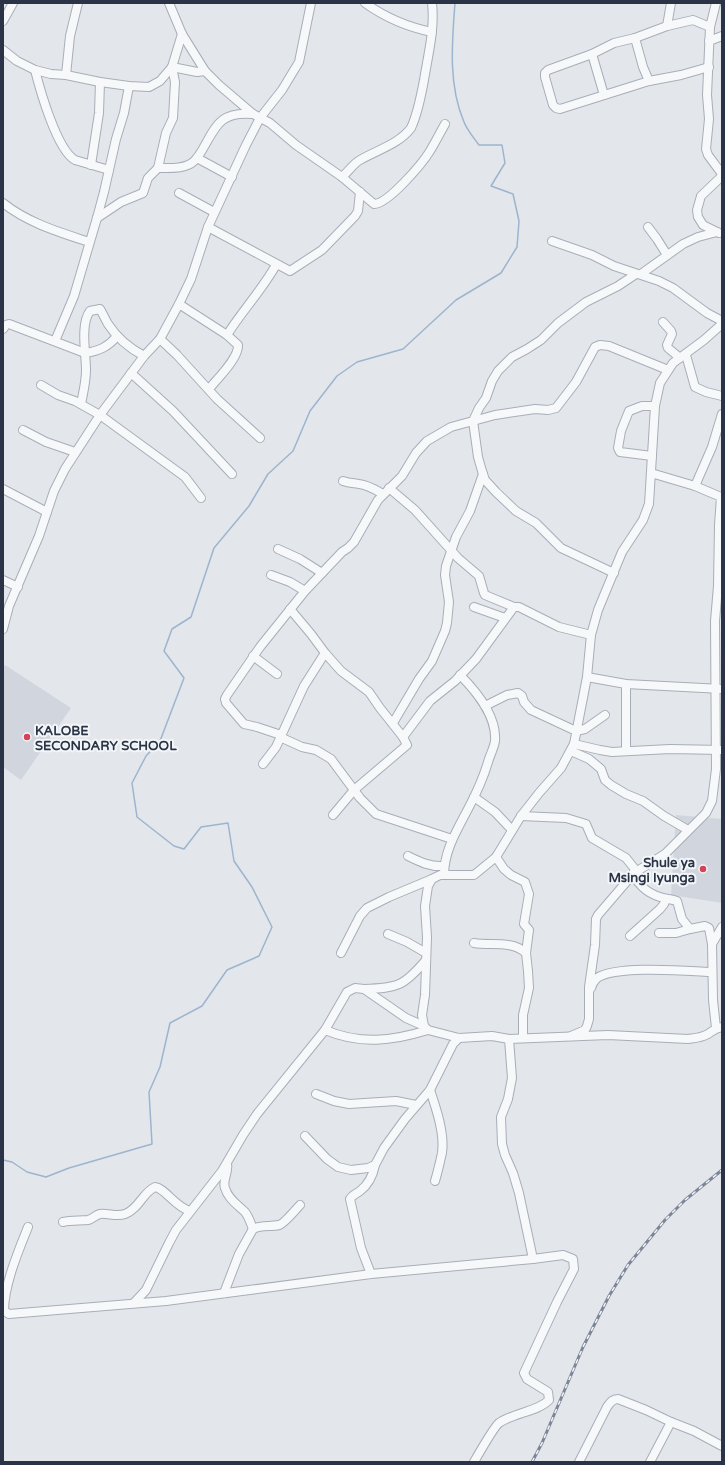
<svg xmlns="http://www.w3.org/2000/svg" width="725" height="1465" font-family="'Varela Round',sans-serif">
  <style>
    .built { fill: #d1d6de }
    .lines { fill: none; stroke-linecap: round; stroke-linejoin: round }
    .stream { stroke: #9db4ce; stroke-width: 1.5 }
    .minor-casing { stroke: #a8aeb7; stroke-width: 10 }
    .minor { stroke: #f7f8fa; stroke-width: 8 }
    .rail-casing { stroke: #7c8697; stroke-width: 3 }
    .rail { stroke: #f3f6f9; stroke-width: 1.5; stroke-dasharray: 4.5; stroke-linecap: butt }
    .poi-dot { fill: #d64358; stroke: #f3f6f9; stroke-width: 1.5 }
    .labels { text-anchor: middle; stroke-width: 4; stroke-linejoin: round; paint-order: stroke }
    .poi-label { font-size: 13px; font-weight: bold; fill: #2a3446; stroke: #f3f6f9; text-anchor: start }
  </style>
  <rect width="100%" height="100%" fill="#e3e7ec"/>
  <g class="built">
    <path d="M5,665L71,708L21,780L3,767V668Z"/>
    <path d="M676,815L722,819V903L671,895Z"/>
  </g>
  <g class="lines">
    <path class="stream" d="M3,1160L12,1162L27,1172L46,1177L69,1168L152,1144L149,1092L160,1067L170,1023L202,1006L227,970L259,956L272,927L252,887L234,861L228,823L201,827L184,849L174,846L137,817L132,783L146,756L160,741L184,678L164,651L172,629L191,617L214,548L249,506L268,474L293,451L310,411L337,376L357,362L403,349L456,300L501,273L517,247L519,221L513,194L491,186L505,163L502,145H479C474,138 467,130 464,122C448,85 452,42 455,3"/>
    <g class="minor-casing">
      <g id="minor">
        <path d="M169,3L182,34L205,71L219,85L253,114L270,123L296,145L342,177L374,204C388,204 422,164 430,151C435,143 440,133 445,124"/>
        <path d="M365,3C386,18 407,27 432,32"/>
        <path d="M716,3L710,27L707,95L709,119L706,149L708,155L722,174"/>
        <path d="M3,21L13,3"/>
        <path d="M667,26L671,3"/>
        <path d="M635,38L643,67L649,81"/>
        <path d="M709,41L722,36"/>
        <path d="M3,50L17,61L35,70L51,74L66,75L100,82L129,86L149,87L160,81L172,67L197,72L205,71"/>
        <path d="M592,54L604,95"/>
        <path d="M709,67L681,75L649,81L560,109L556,108L553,105L545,77V73L548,70L592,54L614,43L635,38L667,26L693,20L710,27"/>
        <path d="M35,70C40,90 57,150 75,160L109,170"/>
        <path d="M66,75L70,36L78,3"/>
        <path d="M197,158L232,177"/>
        <path d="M91,165L99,113L100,82"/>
        <path d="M158,168C167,168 180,169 188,165C194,163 198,157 201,152C216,127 219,111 253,114"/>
        <path d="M342,177C348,172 353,164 360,160C377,150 399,144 411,128C418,113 421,96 424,80C428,55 435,29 432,3"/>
        <path d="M179,193L214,212"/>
        <path d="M3,203C28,223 59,232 89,242"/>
        <path d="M97,218L121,202L143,193L148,178L158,168L166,133L173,118L175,82L172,67L182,34"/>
        <path d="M208,227L290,271L322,250L355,216L358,211L360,192"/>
        <path d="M648,227L657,239L667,255"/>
        <path d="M719,233L703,225L698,217L697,210L701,196L722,176"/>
        <path d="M552,241L592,255L614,266L659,281L673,288L707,313L722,321"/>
        <path d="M641,274L683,244L698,237L717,232"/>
        <path d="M179,304L227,335L238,345C239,358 217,379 209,389"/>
        <path d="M663,322L671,331L672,334L667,345L668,348L680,358"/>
        <path d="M3,329L6,325L9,324L85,353C99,351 108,347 117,336"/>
        <path d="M227,335C242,311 262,290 276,265"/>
        <path d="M160,339L177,355L217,399L260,438"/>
        <path d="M55,341L74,296L97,218L104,192L116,139L124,113L129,86"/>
        <path d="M686,355L695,387L706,392L722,396"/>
        <path d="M131,373L173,411L232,474"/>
        <path d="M41,385L58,395L75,401L100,415L185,477L201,498"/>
        <path d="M81,404C83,393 86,382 86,370C86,354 80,324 90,311L100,309C103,314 105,319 108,324C117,338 129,348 144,356"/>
        <path d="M23,430L46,442L75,452"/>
        <path d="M652,456L620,452L618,448L621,431L629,411L642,406H655"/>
        <path d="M343,481C349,483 353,483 359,484C368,485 376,490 383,494"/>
        <path d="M695,486L712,447L722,414"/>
        <path d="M389,488L415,510L458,558L479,576L484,593L485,595L514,607"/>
        <path d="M3,489L47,512"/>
        <path d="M278,549L300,559L322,573"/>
        <path d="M614,573L561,548L536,523L516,511L496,492L485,480L482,471L478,457L473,421L479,408L486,398L492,381L498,371L512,357L527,349L541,340L558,323L586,302L618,286L636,274"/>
        <path d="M271,575L290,582L305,591"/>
        <path d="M3,580L18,587"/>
        <path d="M474,607L505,618"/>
        <path d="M290,609L311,634L325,653L341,671L369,692L380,708L403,737L407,745L354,790L333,815"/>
        <path d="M3,629L9,606L39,536L54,491L65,469L100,415L144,356L160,339L179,304L191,279L208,227L246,145L260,118L282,90L299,62L311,3"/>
        <path d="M253,656L277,674"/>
        <path d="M587,677L626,684L722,689"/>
        <path d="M626,684V751"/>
        <path d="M485,706L507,695L518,693L522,696L524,702L531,710L576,731L585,729L605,715"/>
        <path d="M393,723L419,679L432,661L445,631L447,623L449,602L445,575L446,566L456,537L470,511L483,474"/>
        <path d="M281,735L257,727L244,724L226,703L225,699L227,695L260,647L305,591L342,552L348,548L354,542L378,500L402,476L416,453L427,441L451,427L495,415L535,409L548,410L556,408L576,382L595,347L600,345L609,346L668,370"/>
        <path d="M280,737L302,747L316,750L331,759L360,798L376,814L452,839"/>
        <path d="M403,737L430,701L455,681L476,659L514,607H519L559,627L591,635"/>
        <path d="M574,744L600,750L612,752L670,749L722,750"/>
        <path d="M571,751L589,759L601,769L605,780L611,785L626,794L643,801L664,816L688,830"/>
        <path d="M263,764L276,747L304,686L325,653"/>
        <path d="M474,797L495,812L512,830"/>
        <path d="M521,816L566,818L586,824L592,838L626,858L634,868C633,882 647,893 660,897C666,899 671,899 677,901L682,919L690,929L705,926L709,928L712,944"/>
        <path d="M408,856C420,862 430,867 444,866"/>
        <path d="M496,857L504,869L511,875L525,882L529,894L524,924L529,930L526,953L528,971L529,988L523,1015V1038"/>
        <path d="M444,875C444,851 457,830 468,809C476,794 483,779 488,762C490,755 494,748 495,741C497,717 476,691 460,675"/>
        <path d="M659,933H676L690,929"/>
        <path d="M388,934L407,942L426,953"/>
        <path d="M630,936L660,909L664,904L666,899"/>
        <path d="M474,943C491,946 512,940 526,953"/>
        <path d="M341,953L360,916L367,908L389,897L432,879"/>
        <path d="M591,988C592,984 594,981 597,978C616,965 688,971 712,972"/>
        <path d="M364,989C398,988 404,986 426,960"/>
        <path d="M716,1028L713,1000L712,944L722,927"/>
        <path d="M325,1030C361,1045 392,1041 428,1030"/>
        <path d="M571,1036L585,1030L587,1026L589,1019V987L595,945L596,919L598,915L634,873L665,854L706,813L712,801L716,769L715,621L718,586L719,525L721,497L695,486L651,473"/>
        <path d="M509,1039L608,1035L688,1039C695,1038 701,1038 708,1034C713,1031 715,1028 722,1027"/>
        <path d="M430,1090C436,1108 445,1134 442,1153C440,1162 438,1171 435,1181"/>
        <path d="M316,1094L334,1101L349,1104L396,1101L416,1105"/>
        <path d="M305,1136L327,1159L338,1167L351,1170L368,1168L375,1165L384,1148L405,1119L430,1090L453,1044L459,1038"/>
        <path d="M227,1164C229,1172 222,1180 225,1188C228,1199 238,1205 245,1212C249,1217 251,1224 253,1229"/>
        <path d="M63,1222C72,1220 80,1221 88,1220C93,1219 95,1215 100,1214C108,1213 117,1217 125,1214C139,1209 143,1192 155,1187C165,1188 175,1207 190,1211"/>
        <path d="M28,1227C18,1252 4,1285 4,1311L9,1314L166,1301L371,1274L533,1259"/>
        <path d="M371,1274L361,1248L350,1199C352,1195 356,1194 360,1191C368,1185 373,1175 375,1165"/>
        <path d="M224,1293L239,1254L253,1229C261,1225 270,1227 279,1225C284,1224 296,1209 300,1205"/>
        <path d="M134,1303L146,1290L169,1243L176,1230L222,1171L243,1135L257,1114L325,1030L347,992L355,988L364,989L406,1018L424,1026"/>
        <path d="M474,1462C478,1455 494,1427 499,1423C513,1413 539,1411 549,1400L548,1392L527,1379L524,1373L557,1302L574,1269L573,1259L563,1255L533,1259L519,1193L513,1173L505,1155L502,1144L501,1117L508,1099L512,1078L509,1039L492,1036L459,1038L428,1030L424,1026L422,1015L425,995L427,937L425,906L428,886L432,879L440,875H474L496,857L521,816L539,793L561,768L574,744L587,677L591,635L598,610L622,552L643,520L649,504L655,406L660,383L673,363L704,340L722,324"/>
        <path d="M579,1462L607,1407C610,1403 612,1399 618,1399L646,1410L671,1422L694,1431L722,1446"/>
        <path d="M650,1462L671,1422"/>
      </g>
    </g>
    <use href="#minor" class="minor"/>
    <g class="rail-casing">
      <path id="rail" d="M532,1462L542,1443L583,1347L609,1296L628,1265L665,1220L685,1200L722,1170"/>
    </g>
    <use href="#rail" class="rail"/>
  </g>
  <g class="poi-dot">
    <circle cx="27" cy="737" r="4"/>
    <circle cx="703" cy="869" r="4"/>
  </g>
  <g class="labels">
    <g class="poi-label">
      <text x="35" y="735">KALOBE<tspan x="35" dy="15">SECONDARY SCHOOL</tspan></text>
      <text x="695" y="867" text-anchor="end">Shule ya<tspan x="695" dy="15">Msingi Iyunga</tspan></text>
    </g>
  </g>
  <rect width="725" height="1465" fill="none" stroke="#2a3446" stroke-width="8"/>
</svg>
